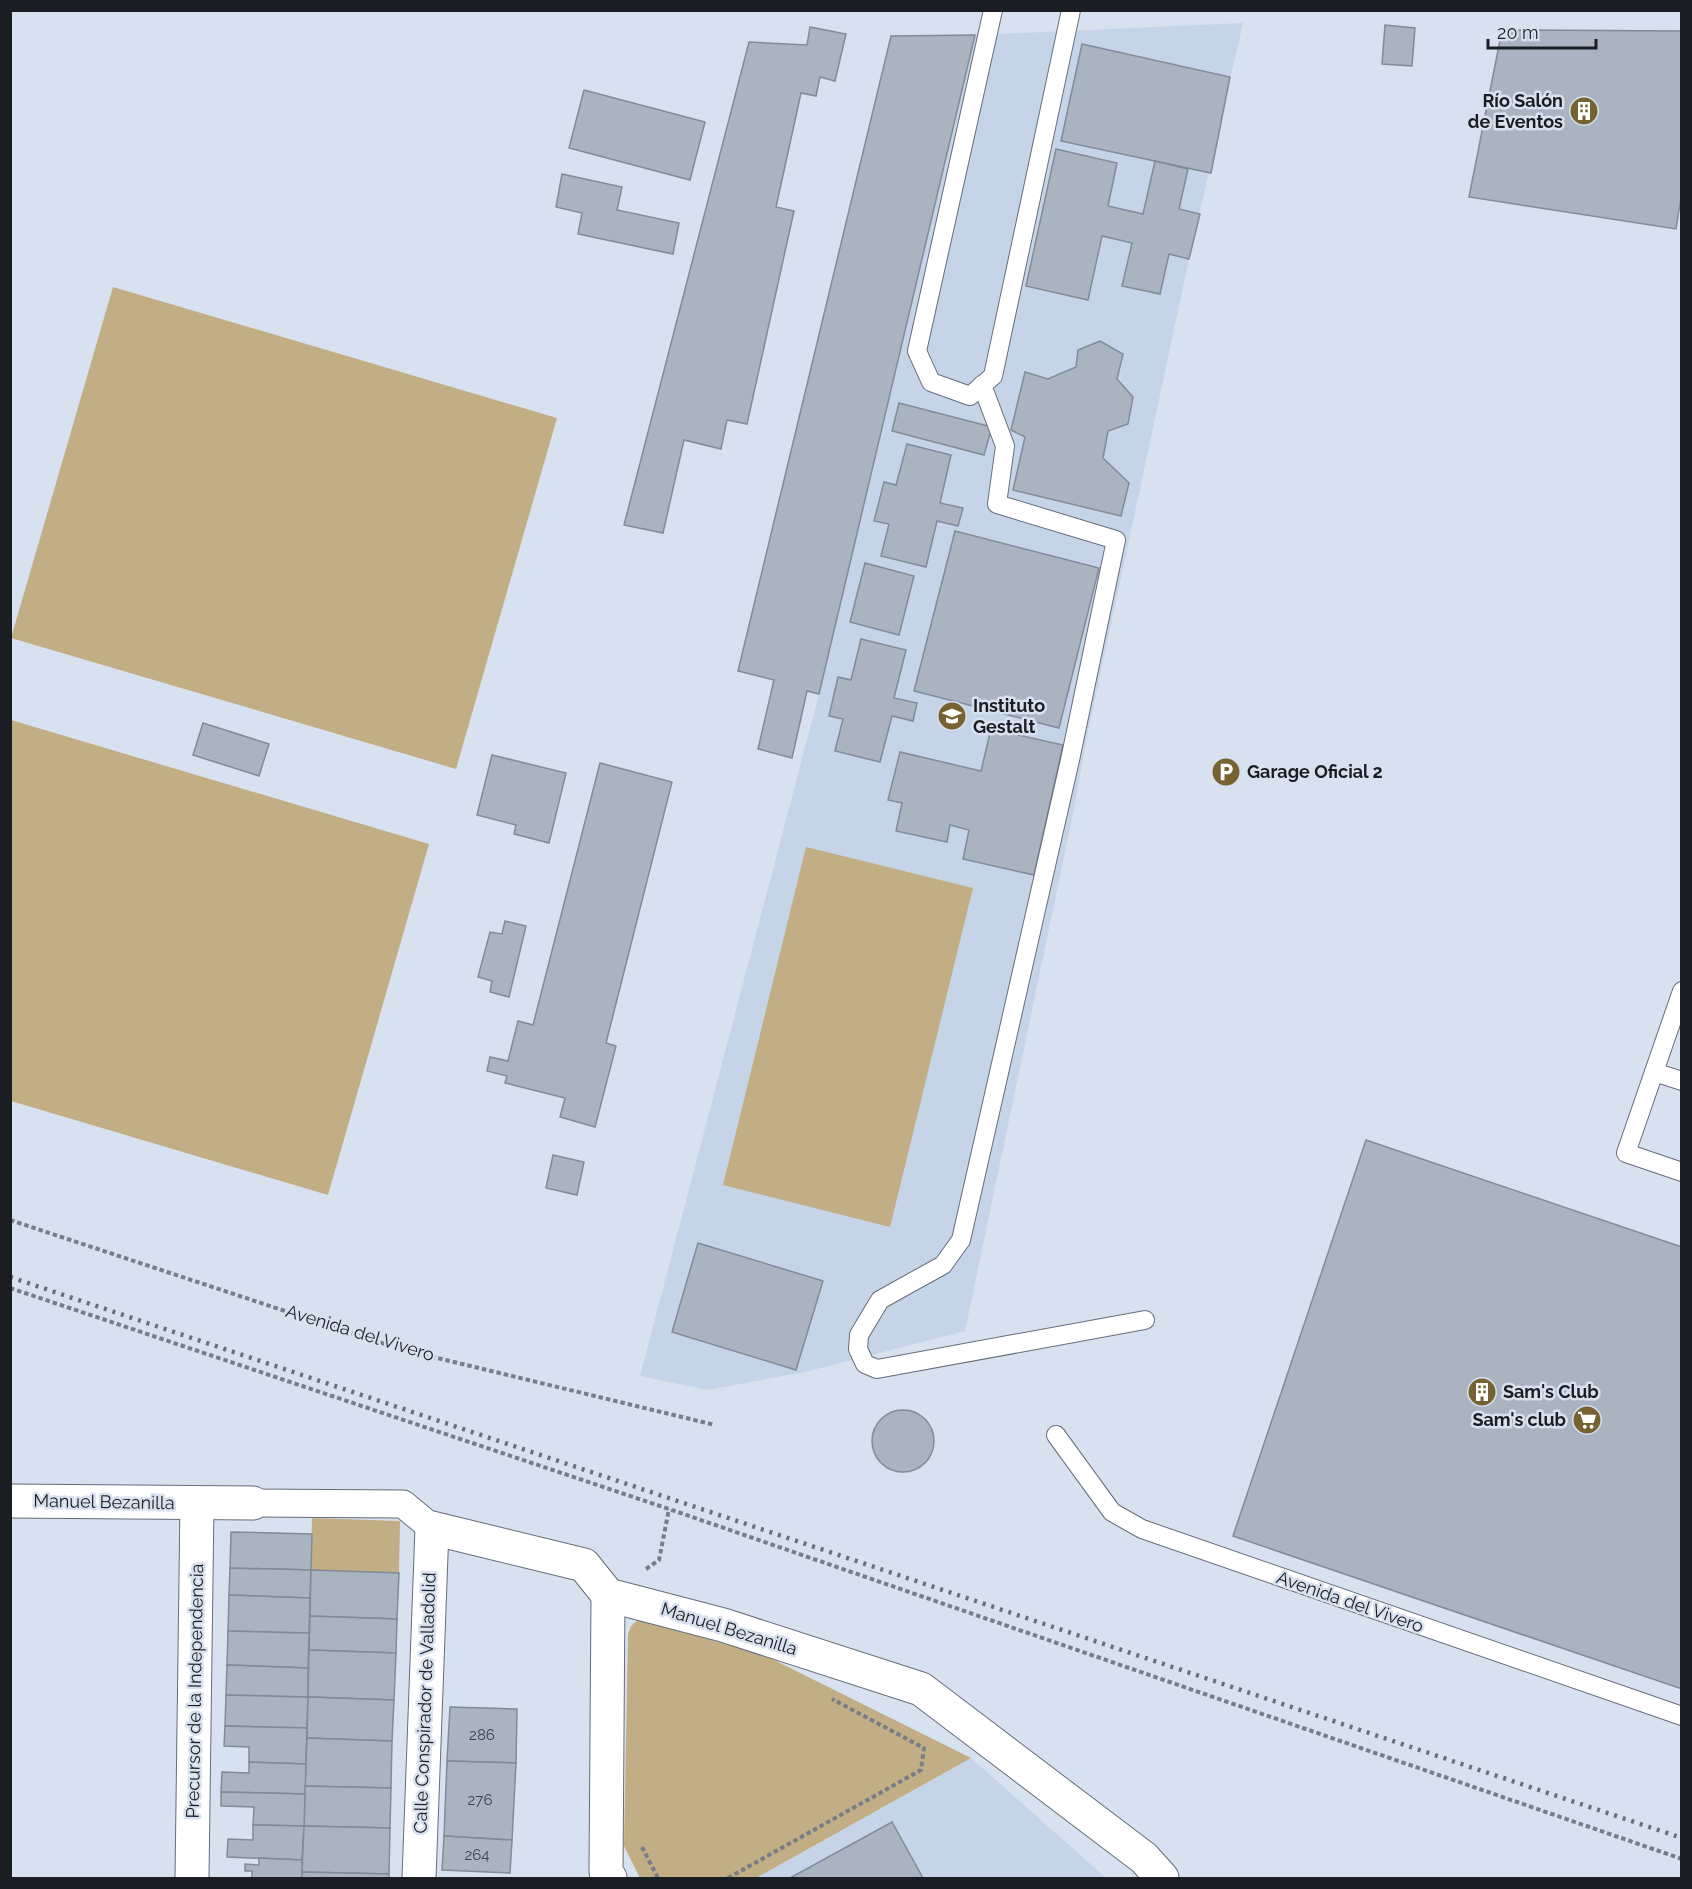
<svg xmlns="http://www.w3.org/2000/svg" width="1692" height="1889" font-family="Raleway,sans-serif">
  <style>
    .built { fill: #c6d4e8 }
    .green { fill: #c1ae84 }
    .building { fill: #aab3c0; stroke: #828b98; stroke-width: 1.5 }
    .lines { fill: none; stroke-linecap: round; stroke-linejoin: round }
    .service-casing { stroke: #656d7a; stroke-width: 20 }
    .pedestrian-casing { stroke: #656d7a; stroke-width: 29 }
    .minor-casing { stroke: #656d7a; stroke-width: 35 }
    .path { stroke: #787e88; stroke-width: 4; stroke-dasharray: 4.5 3; stroke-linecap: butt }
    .service { stroke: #fff; stroke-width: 18 }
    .pedestrian { stroke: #fff; stroke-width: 27 }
    .minor { stroke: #fff; stroke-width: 33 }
    .rail { stroke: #696f78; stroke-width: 4.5; stroke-dasharray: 3 6; stroke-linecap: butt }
    .labels { text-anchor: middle; stroke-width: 5; stroke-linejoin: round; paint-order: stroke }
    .number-label { font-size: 15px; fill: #3e434a }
    .poi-label { font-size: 18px; font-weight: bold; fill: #1a1e23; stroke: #d8e1ef; text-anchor: start }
    .street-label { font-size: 18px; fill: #1a1e23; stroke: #d8e1ef }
  </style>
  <rect width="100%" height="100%" fill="#d8e1ef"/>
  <g class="built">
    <path d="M1243,23L1189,259L1087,737L1074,809L965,1331L805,1372L708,1390L640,1376L819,694L975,35Z"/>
    <path d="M971,1758L1106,1878H756Z"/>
  </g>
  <g class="green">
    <path d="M113,287L557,418L456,769L11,638Z"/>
    <path d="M11,720L429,844L328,1195L11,1101Z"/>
    <path d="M806,847L973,888L890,1227L723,1185Z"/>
    <path d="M312,1518L400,1521L399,1573L311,1570Z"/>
    <path d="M639,1619L766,1656L971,1758L756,1878H640L624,1846L628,1634L631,1626Z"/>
  </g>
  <g class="building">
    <path d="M1385,25L1415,28L1412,66L1382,64Z"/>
    <path d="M810,27L846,34L835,81L820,77L816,96L801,93L776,207L794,211L747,424L727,420L721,449L684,440L663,533L624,525L749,42L807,45Z"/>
    <path d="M1502,30L1682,31V191L1676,229L1469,197Z"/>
    <path d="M975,35L819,694L807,691L792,758L758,749L774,680L738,671L891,36Z"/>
    <path d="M1082,44L1230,77L1211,173L1061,141Z"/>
    <path d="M584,90L705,122L690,180L569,148Z"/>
    <path d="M1056,149L1117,163L1108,206L1143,214L1155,161L1188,169L1179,209L1200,214L1189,259L1169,254L1160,294L1122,286L1132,243L1102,236L1088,300L1026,286Z"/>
    <path d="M562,174L622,187L617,210L679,223L673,254L578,234L582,213L556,207Z"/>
    <path d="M1100,341L1123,354L1117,379L1133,397L1128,424L1108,431L1103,458L1129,483L1121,516L1013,490L1025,437L1011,430L1025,372L1048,379L1076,367L1078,350Z"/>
    <path d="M899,403L992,427L984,455L892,431Z"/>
    <path d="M907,444L951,455L940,503L963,508L958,526L937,521L926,567L881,556L889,524L874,521L884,482L896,485Z"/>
    <path d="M955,531L1099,568L1059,728L914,691Z"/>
    <path d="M865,563L914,576L899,635L850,622Z"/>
    <path d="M861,639L906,650L894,698L917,703L913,721L892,716L880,762L835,751L843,719L829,716L838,677L851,680Z"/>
    <path d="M203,723L269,744L259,776L193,755Z"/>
    <path d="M991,729L1063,745L1034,875L963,859L969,830L950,825L947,842L896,831L902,803L888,800L900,752L981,771Z"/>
    <path d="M492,755L566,773L549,843L514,834L516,825L477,815Z"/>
    <path d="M600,763L672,782L606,1043L616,1046L595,1127L560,1117L565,1098L505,1083L507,1076L487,1071L490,1057L508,1061L518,1021L533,1025Z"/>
    <path d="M505,921L526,926L509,997L490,992L492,981L478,977L490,932L502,934Z"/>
    <path d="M1366,1140L1682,1247V1689L1233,1536Z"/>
    <path d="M553,1155L584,1162L577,1195L546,1188Z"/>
    <path d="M698,1243L823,1281L796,1370L672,1332Z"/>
    <circle cx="903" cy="1441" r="31"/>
    <path d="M231,1532L312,1534L311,1570L230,1568Z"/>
    <path d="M230,1568L311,1570L310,1598L229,1595Z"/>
    <path d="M311,1570L399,1573L397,1619L310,1616Z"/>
    <path d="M229,1595L310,1598L309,1633L228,1631Z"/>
    <path d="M310,1616L397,1619L396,1653L309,1650Z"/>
    <path d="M228,1631L309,1633L308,1668L227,1665Z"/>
    <path d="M309,1650L396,1653L394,1700L308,1697Z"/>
    <path d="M227,1665L308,1668V1697L226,1695Z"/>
    <path d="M226,1695L308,1697L307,1728L225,1726Z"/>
    <path d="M308,1697L394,1700L392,1741L307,1738Z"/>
    <path d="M450,1707L517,1709L516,1763L447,1761Z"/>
    <path d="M225,1726L307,1728L306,1764L249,1762V1747L224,1746Z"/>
    <path d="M307,1738L392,1741L391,1788L305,1786Z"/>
    <path d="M447,1761L516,1763L512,1840L444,1836Z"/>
    <path d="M249,1762L306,1764L305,1794L221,1792L222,1772L249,1773Z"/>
    <path d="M305,1786L391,1788L390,1828L304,1826Z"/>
    <path d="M221,1792L305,1794L304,1826L253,1825L254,1807L221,1806Z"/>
    <path d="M892,1822L923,1878H790Z"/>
    <path d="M253,1825L304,1826L302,1860L227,1857L228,1839L253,1840Z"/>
    <path d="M304,1826L390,1828L389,1874L302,1872Z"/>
    <path d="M444,1836L512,1840L510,1873L442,1870Z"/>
    <path d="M259,1858L302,1860V1878H252V1871H245V1864L259,1865Z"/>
    <path d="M302,1872L389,1874V1878H302Z"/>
  </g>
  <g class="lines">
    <g class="service-casing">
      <g id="service">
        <path d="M993,10L917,351L931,382L970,396L993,376L1071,10"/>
        <path d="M982,385L1005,446L997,504L1116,540L1070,760L961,1240L943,1265L880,1300L859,1335L858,1349L865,1364L877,1369L1145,1320"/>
        <path d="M1682,991L1626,1153L1682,1172"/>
        <path d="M1654,1072L1682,1081"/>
        <path d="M1056,1435L1112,1512L1142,1529L1682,1716"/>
      </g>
    </g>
    <g class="pedestrian-casing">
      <path id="pedestrian" d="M253,1503L403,1504L432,1528"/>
    </g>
    <g class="minor-casing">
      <g id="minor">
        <path d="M10,1501L253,1503"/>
        <path d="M608,1595L606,1872L610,1878"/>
        <path d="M192,1878L197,1503"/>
        <path d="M419,1878L432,1528L584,1565L608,1595L723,1625L921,1689L1144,1858L1162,1878"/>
      </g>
    </g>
    <g class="path">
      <path d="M10,1220L400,1349L715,1425"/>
      <path d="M10,1288L669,1509L1682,1859"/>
      <path d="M646,1569L659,1560L669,1509"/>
      <path d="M642,1847L658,1878"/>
      <path d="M728,1878L921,1770L924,1748L832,1699"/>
    </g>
    <use href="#service" class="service"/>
    <use href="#pedestrian" class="pedestrian"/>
    <use href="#minor" class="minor"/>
    <path class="rail" d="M10,1277L1682,1838"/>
  </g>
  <defs>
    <g id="building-disc" transform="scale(1.5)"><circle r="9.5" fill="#776231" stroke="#d8e1ef"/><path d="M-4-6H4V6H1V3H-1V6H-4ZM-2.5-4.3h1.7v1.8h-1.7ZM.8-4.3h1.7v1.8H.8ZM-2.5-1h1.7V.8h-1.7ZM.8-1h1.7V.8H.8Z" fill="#fff"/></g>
    <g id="school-disc" transform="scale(1.5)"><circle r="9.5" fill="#776231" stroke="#d8e1ef"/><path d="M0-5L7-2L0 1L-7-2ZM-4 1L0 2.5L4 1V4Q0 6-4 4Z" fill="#fff"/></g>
    <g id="parking-disc" transform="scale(1.5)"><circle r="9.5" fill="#776231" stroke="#d8e1ef"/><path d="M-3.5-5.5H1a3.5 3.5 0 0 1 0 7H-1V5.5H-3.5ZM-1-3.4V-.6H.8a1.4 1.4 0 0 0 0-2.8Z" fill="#fff"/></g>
    <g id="supermarket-disc" transform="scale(1.5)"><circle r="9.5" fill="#776231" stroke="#d8e1ef"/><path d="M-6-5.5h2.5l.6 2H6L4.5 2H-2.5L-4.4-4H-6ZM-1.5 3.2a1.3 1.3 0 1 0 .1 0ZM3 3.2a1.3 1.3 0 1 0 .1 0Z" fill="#fff"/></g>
  </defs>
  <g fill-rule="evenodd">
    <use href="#building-disc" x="1584" y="111"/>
    <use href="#school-disc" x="952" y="716"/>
    <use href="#parking-disc" x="1226" y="772"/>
    <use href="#building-disc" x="1482" y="1392"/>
    <use href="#supermarket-disc" x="1587" y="1420"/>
  </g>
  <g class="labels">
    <g class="number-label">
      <text x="482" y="1740">286</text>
      <text x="480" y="1805">276</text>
      <text x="477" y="1860">264</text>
    </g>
    <g class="poi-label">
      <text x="1563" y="107" text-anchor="end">Río Salón<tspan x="1563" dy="21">de Eventos</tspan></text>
      <text x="973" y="712">Instituto<tspan x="973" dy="21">Gestalt</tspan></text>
      <text x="1247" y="778">Garage Oficial 2</text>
      <text x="1503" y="1398">Sam's Club</text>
      <text x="1566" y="1426" text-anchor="end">Sam's club</text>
    </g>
    <g class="street-label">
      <text transform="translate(360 1333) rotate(17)" y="6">Avenida del Vivero</text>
      <text transform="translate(104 1502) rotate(1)" y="6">Manuel Bezanilla</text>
      <text transform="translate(1350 1602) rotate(19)" y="6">Avenida del Vivero</text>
      <text transform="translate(729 1629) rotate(17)" y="6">Manuel Bezanilla</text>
      <text transform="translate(195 1691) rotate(-89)" y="6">Precursor de la Independencia</text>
      <text transform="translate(425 1703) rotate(-88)" y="6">Calle Conspirador de Valladolid</text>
    </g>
  </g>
  <rect width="1692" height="1889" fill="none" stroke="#1a1e23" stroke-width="24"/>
  <path d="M1488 39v9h108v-9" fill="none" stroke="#1a1e23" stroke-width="3"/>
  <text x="1497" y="39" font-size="18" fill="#1a1e23" stroke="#d8e1ef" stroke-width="4.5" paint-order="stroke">20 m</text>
</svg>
